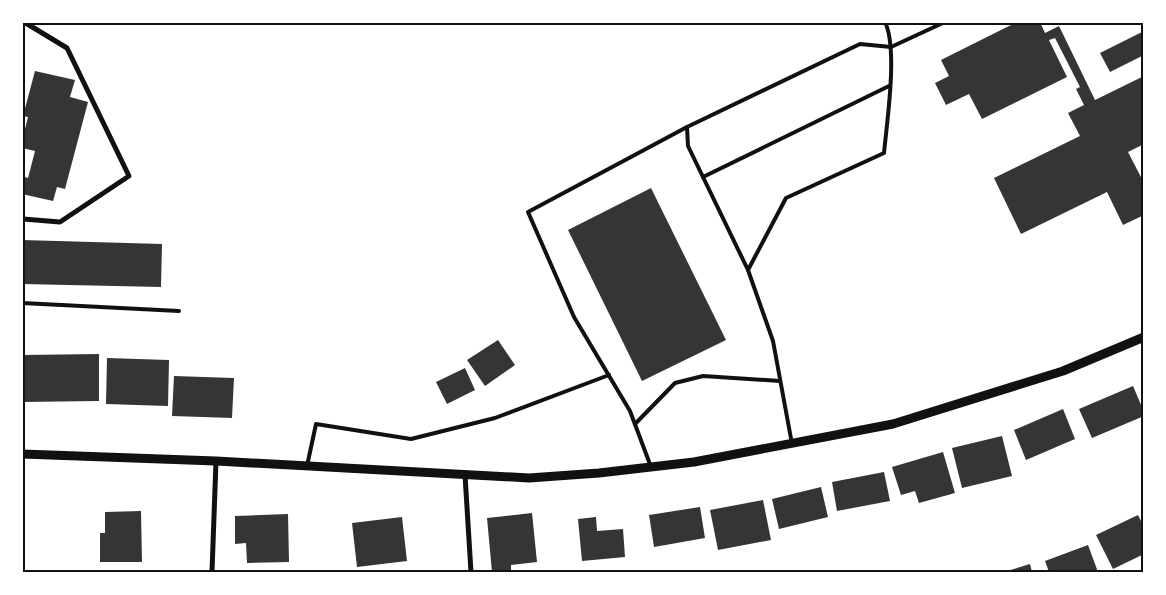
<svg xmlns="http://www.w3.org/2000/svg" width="1166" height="595" font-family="'Roboto Condensed',sans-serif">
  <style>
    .building { fill: #353535 }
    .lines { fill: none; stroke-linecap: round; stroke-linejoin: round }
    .service { stroke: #111; stroke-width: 4 }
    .minor { stroke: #111; stroke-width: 5 }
    .tertiary { stroke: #111; stroke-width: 9 }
    .neatline { fill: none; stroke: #111; stroke-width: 2 }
  </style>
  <rect width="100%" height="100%" fill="#fff"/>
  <g class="building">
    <path d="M1017,22H1040L1045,33L1059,26L1095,100L1144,76V144L1128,152L1144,183V215L1123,225L1107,192L1021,234L994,178L1080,136L1068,113L1084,105L1076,89L1080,87L1055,38L1049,40L1067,77L982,119L969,94L946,105L935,83L949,76L941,60Z"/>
    <path d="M1144,31V55L1110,72L1100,53Z"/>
    <path d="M35,71L75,80L70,97L88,102L65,189L57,187L53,201L22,194V176L28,178L35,151L22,148V141L28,117L23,116Z"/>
    <path d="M651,188L726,340L642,381L568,230Z"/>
    <path d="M22,240L162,244L161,287L22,284Z"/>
    <path d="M498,340L515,365L485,386L467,360Z"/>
    <path d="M99,354V401L22,402V355Z"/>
    <path d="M107,358L169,360L168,406L106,404Z"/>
    <path d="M465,368L475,390L447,404L436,382Z"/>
    <path d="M174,376L234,378L232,418L172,416Z"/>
    <path d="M1133,386L1144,412V416L1092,438L1079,409Z"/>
    <path d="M1063,409L1075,439L1026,460L1014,430Z"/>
    <path d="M1002,436L1012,476L962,488L952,448Z"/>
    <path d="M943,452L955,493L919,503L915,491L901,495L892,467Z"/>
    <path d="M884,472L890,501L837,511L832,482Z"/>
    <path d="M821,487L828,517L779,529L772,499Z"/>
    <path d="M763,500L771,540L718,550L710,510Z"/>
    <path d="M700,507L705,538L654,547L649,515Z"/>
    <path d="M141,511L142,562H100V533H105V512Z"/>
    <path d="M532,513L537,562L511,565V572H492L487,518Z"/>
    <path d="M288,514L289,562L247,563L246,543L235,544V516Z"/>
    <path d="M1138,515L1144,527V554L1113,569L1096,535Z"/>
    <path d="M402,517L407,561L357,567L352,523Z"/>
    <path d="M596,517L597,531L623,529L625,557L582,561L578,519Z"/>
    <path d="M1088,545L1098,572H1049L1045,561Z"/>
    <path d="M1030,564L1032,572H1004Z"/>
  </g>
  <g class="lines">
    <g class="service">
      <path d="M703,177L889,86"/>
      <path d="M748,270L688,146L687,127L860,44L891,47L945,22"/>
      <path d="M22,303L179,311"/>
      <path d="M635,424L675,383L703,376L780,381"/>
      <path d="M792,444L773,341L748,270L786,198L884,153C887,121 898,49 885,22"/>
      <path d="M307,466L316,424L411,439L495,418L609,375"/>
      <path d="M651,467L630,411L574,317L528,212L687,127"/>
    </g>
    <g class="minor">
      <path d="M23,219L60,222L129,176L67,48L24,22"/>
      <path d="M465,475L471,572"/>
      <path d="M212,572L216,461"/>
    </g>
    <path class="tertiary" d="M22,454L216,461L529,478L599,473L694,462L893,424L1063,371L1144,337"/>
  </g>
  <rect width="1166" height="595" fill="none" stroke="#ffffff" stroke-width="48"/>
  <rect x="24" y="24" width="1118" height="547" class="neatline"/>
</svg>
